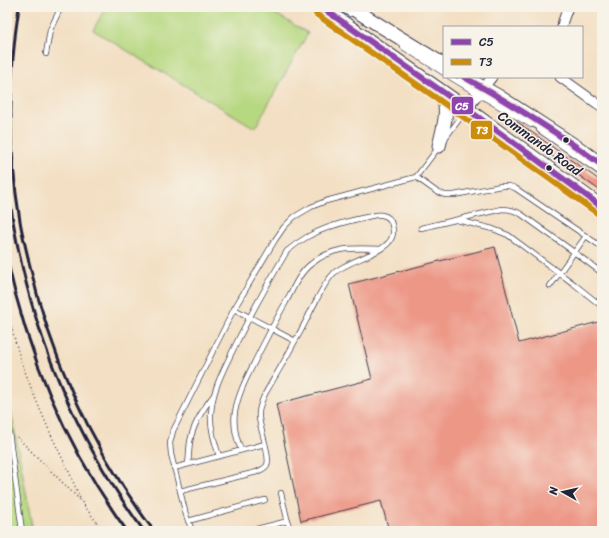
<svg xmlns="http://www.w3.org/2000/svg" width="609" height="538" font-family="Sriracha,sans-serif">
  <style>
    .green { fill: #b6d880; stroke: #6c7d5e }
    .building { fill: #ed9786 }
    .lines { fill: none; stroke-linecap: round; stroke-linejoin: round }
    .lane-casing { stroke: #413e4f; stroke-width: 6 }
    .street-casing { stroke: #413e4f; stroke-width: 11 }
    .secondary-casing { stroke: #413e4f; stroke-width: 15 }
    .path { stroke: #413e4f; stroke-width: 1.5; stroke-dasharray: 1 3; stroke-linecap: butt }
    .lane { stroke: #fff; stroke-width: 4.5 }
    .street { stroke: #fff; stroke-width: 9 }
    .secondary { stroke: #fff; stroke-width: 13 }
    .rail { stroke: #22223b; stroke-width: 3 }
    .bus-1-casing { stroke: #f7f3e8; stroke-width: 9 }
    .bus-2-casing { stroke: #f7f3e8; stroke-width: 9 }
    .bus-1 { stroke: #8e44ad; stroke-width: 6 }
    .bus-2 { stroke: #cc8c0c; stroke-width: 6 }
    .bus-dot { fill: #22223b; stroke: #f7f3e8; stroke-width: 1.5 }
    .labels { text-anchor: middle; stroke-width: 3; stroke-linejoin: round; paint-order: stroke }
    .street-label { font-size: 14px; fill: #22223b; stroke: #f7f3e8 }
    .line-badge { stroke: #f7f3e8; stroke-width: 1.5 }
    .badge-label { font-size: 11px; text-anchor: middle; font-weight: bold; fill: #fff }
  </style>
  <rect width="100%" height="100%" fill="#f7f3e8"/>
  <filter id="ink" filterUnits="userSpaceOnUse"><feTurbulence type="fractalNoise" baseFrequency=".025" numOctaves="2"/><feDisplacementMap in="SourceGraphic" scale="8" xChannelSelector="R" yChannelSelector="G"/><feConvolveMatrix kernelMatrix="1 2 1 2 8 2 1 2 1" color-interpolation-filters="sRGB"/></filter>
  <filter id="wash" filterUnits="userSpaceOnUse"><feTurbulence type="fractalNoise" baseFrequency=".012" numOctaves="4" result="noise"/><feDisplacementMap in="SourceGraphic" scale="16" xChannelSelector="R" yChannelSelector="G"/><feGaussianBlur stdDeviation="0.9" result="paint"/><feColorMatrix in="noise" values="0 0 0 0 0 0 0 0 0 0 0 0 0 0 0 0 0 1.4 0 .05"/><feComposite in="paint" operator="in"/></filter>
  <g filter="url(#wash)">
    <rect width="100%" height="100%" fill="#f3dfc3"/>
    <g class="green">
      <path d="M106,7H264L308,33L255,128L93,30Z"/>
      <path d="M7,389L33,531H7Z"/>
    </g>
    <g id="blocks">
      <g class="building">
        <path d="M516,121L602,182V192L512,127Z"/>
        <path d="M495,247L519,343L602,321V531H389L381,501L301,521L276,404L372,379L349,284Z"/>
      </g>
    </g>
  </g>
  <g filter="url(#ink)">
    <use href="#blocks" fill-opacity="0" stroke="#413e4f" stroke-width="1"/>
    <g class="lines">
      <g class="lane-casing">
        <g id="lane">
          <path d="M339,7L350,14"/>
          <path d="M403,47L444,73"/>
          <path d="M46,54L50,30L61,7"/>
          <path d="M450,77L478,94L531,125"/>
          <path d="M539,130L602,174"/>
          <path d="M446,137L467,109"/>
          <path d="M416,177L437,192L445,195H454L501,186H509L515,188L602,247"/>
          <path d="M457,220L493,229L508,235L574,284L599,304L602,305"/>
          <path d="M421,228L502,209C510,209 514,210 521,214L574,252L602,273"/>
          <path d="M550,286L586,236"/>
          <path d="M234,309L295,341"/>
          <path d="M7,423L9,432L22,531"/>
          <path d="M241,450C236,438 233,425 235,412C238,394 247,377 255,361C265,341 275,321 286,302C293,289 299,273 311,264C333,246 353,248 380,249"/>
          <path d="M188,464C189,457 189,449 190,442C193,424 203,409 213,396"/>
          <path d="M174,468L265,444"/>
          <path d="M180,491L257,472C260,470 265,469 267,465C271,457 260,429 259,418C258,410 261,402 265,394C275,376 286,359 295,341C303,328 309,314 316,301C321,291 326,281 334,273C348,260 387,253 392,237C394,233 393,229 392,225C391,219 388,216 382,215C377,214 372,216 367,217C347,221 325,227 307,237C300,241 293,246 287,251C268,283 250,315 234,348C224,369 212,390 211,414C210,428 215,443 219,456"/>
          <path d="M281,493L290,531"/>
          <path d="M188,521L265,500"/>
          <path d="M193,531L191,528L186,515L171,454L170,443L173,431L234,309L275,240L284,227L294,217L311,207L326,201L416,177L438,148"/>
          <path d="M248,531L288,521"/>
        </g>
      </g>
      <g class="street-casing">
        <g id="street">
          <path d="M562,27L563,21L568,7"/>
          <path d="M560,77L602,107"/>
          <path d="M467,109L492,77"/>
        </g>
      </g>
      <g class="secondary-casing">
        <g id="secondary">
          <path d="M321,7L467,109L602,207"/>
          <path d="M350,7L444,65"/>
          <path d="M464,77L498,96L580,149L602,165"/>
          <path d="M439,146C444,126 449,111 442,92"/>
        </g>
      </g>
      <g class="path">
        <path d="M7,311L19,355L33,393L52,437L70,474L81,501"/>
        <path d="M17,437L81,501L103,531"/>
      </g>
      <use href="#lane" class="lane"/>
      <use href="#street" class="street"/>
      <use href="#secondary" class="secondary"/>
      <g class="rail">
        <path d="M19,7C8,77 8,150 20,221C22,234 26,248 29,262C51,359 94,451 154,531"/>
        <path d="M7,33L10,7"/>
        <path d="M7,179C22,308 67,427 144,531"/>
        <path d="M7,259C28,356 68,450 127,531"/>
      </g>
      <g class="bus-1-casing">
        <g id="bus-1">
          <path d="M321,7L467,109L602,207"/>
          <path d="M464,77C512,104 558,133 602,165"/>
        </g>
      </g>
      <g class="bus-2-casing">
        <path id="bus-2" d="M316,14L462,116L597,213"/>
      </g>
      <use href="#bus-1" class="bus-1"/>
      <use href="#bus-2" class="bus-2"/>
    </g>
  </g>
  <g class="bus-dot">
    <circle cx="566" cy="140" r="3.5"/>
    <circle cx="549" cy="168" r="3.5"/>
  </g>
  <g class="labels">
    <g class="street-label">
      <text transform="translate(540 143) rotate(36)" y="5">Commando Road</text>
    </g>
  </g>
  <g class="line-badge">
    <rect x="451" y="96" width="23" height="19" rx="4" fill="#8e44ad"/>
    <rect x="470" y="120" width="23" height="20" rx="4" fill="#cc8c0c"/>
  </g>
  <g class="badge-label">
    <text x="462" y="110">C5</text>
    <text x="482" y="134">T3</text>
  </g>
  <rect width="609" height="538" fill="none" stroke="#f7f3e8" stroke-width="24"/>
  <rect x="443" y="26" width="140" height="52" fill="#f7f3e8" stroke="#a29fa3"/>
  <rect x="451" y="39" width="20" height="6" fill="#8e44ad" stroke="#a29fa3"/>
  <text x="479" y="46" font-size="12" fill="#22223b">C5</text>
  <rect x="451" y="59" width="20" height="6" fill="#cc8c0c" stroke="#a29fa3"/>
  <text x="479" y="66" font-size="12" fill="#22223b">T3</text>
  <g transform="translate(563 492) rotate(278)" stroke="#f7f3e8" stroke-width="3" paint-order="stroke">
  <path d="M0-3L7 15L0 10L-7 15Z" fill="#22223b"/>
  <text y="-6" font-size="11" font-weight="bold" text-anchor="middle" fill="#22223b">N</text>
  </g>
</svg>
